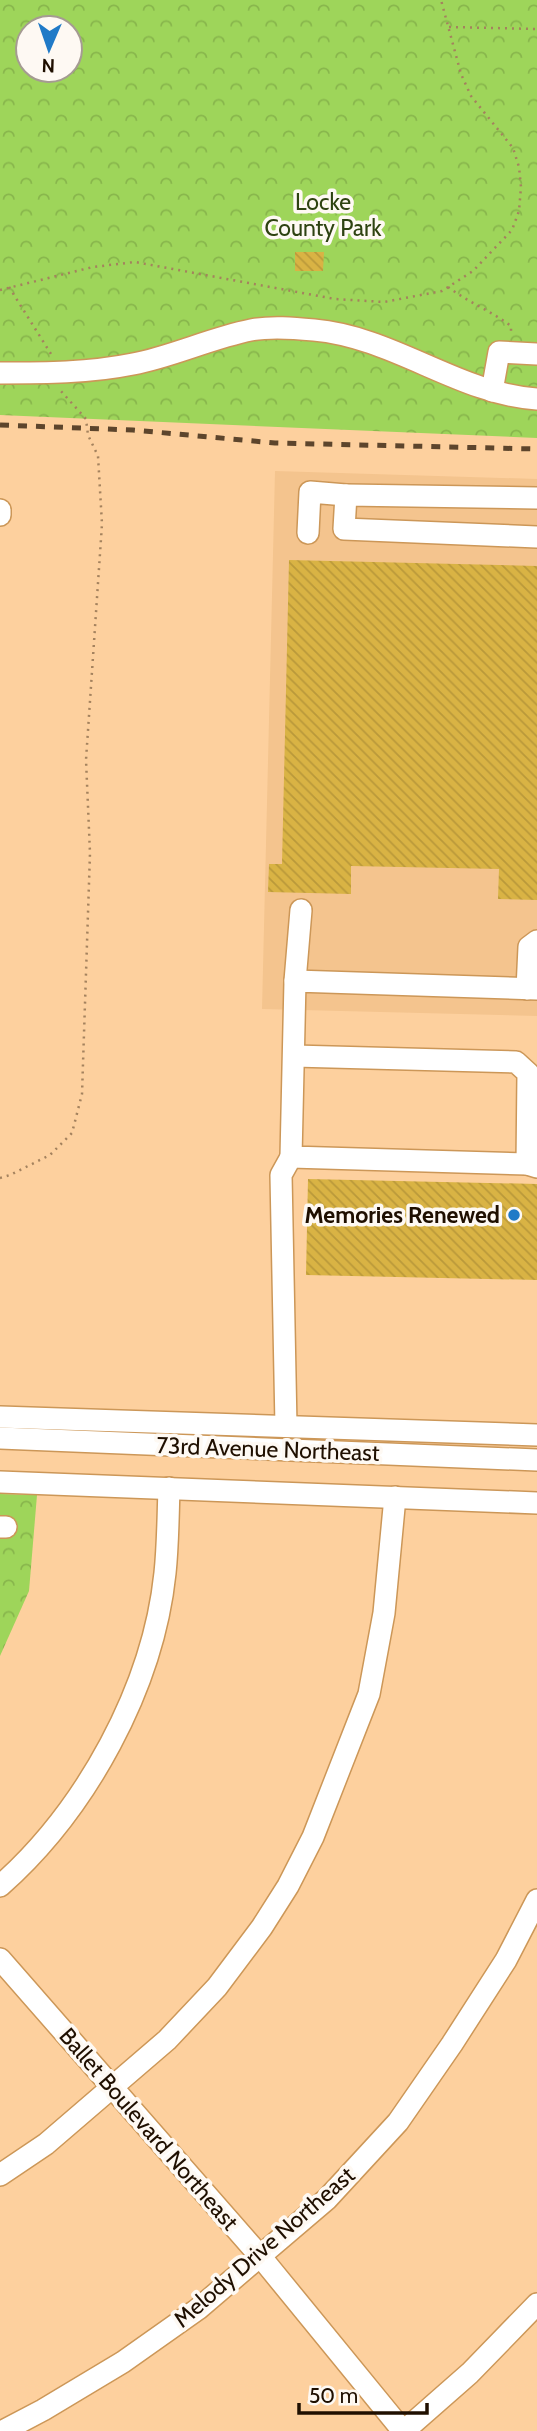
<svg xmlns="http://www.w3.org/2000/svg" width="537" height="2431" font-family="Cabin,sans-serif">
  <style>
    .built { fill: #f4c48e }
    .park { fill: url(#park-crowns); fill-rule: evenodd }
    .building { fill: url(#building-back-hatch) }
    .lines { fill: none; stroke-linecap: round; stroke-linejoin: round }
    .minor-casing { stroke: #cc9758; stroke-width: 24 }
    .path { stroke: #a4825e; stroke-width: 2.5; stroke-dasharray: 2 5; stroke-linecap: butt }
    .minor { stroke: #fff; stroke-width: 21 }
    .rail { stroke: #5d452c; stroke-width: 5; stroke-dasharray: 9 9; stroke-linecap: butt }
    .poi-dot { fill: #207ac7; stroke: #fef9f3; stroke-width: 2.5 }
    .labels { text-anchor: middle; stroke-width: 7; stroke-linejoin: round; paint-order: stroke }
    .park-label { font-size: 23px; fill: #2e4311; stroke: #fef9f3 }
    .poi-label { font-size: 23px; font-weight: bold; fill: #1f0f00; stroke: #fef9f3; text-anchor: end }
    .street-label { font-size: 23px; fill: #1f0f00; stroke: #fef9f3 }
  </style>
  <defs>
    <pattern id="park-crowns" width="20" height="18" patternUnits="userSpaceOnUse" patternTransform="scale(1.75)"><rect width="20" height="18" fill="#9ed55a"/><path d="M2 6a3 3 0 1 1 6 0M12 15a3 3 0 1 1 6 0" fill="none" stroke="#88b64c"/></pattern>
    <pattern id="building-back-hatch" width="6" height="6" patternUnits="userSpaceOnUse" patternTransform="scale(1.75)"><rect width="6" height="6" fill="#d9b344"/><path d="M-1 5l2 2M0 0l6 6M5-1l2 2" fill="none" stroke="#ba993a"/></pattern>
  </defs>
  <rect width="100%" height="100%" fill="#fdd09e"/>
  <path class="built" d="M275,471L537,479V1016L262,1009Z"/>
  <g class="park">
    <path d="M0,0H537V438L0,415ZM28,28H70V70H28Z"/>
    <path d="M0,1494L37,1495L29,1591L0,1656Z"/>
  </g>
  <g class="building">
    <path d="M295,252H324L323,271H295Z"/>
    <path d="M289,560L537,566V900L498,899L499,869L351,866V894L268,892L269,864H282Z"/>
    <path d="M308,1179L537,1184V1280L306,1275Z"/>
  </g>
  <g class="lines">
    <g class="minor-casing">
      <g id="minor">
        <path d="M0,373C44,373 89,373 133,364C171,357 211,338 251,330C271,326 294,328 314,330C394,337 459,394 537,399"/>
        <path d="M492,391L499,352L537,354"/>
        <path d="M537,498L346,495L344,529L537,537"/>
        <path d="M0,510V515"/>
        <path d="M308,533L310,492L346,495"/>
        <path d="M295,981L301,910"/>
        <path d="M527,989L529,947L537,941"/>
        <path d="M537,989L295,981L291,1157L527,1164L537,1167"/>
        <path d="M294,1056L516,1062L528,1073L527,1164"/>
        <path d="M0,1417L537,1435"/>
        <path d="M286,1426L281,1175L291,1157"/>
        <path d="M0,1438L537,1460"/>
        <path d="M0,1482L537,1503"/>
        <path d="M0,1527H6"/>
        <path d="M0,1886C86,1810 153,1688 165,1573C168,1545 168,1516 169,1488"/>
        <path d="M0,1959L260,2256L403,2431"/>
        <path d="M0,2175L46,2144L167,2040L217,1987L262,1927L288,1886L313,1837L369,1694L384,1613L395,1497"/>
        <path d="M3,2431L43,2410L123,2362L198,2309L327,2199L398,2122L452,2044L506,1960L537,1900"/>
        <path d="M404,2431L470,2373L537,2304"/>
      </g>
    </g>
    <g class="path">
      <path d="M449,27L537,29"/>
      <path d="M9,287L51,354"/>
      <path d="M448,287C468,302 491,311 511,326V332"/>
      <path d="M0,290L93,267L135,262L335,299L384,302L442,291L473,271L512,230L519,211L521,187L519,167L513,148L471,96L461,74L441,0"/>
      <path d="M0,1178L10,1175L50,1155L72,1133L82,1094L90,853L86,760L102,524L98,456L88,435L86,419L60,390"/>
    </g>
    <use href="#minor" class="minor"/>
    <path class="rail" d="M0,425L133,430L275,443L537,449"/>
  </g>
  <circle class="poi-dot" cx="514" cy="1215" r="7"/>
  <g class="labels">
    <g class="park-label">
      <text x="323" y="210">Locke<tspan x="323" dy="26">County Park</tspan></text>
    </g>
    <g class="poi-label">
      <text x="500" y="1223">Memories Renewed</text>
    </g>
    <g class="street-label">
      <text transform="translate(268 1449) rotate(2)" y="8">73rd Avenue Northeast</text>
      <text transform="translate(149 2129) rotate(49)" y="8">Ballet Boulevard Northeast</text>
      <text transform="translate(264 2247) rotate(-41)" y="8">Melody Drive Northeast</text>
    </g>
  </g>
  <g transform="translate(49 49) rotate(182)"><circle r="33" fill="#fef9f3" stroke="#a59b92" stroke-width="2"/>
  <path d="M0-5L12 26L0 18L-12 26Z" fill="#207ac7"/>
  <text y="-10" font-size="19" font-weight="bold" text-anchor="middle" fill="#1f0f00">N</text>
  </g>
  <path d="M299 2403v10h128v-10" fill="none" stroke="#1f0f00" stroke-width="3.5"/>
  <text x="309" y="2403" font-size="21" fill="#1f0f00" stroke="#fef9f3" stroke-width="5" paint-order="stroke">50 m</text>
</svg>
